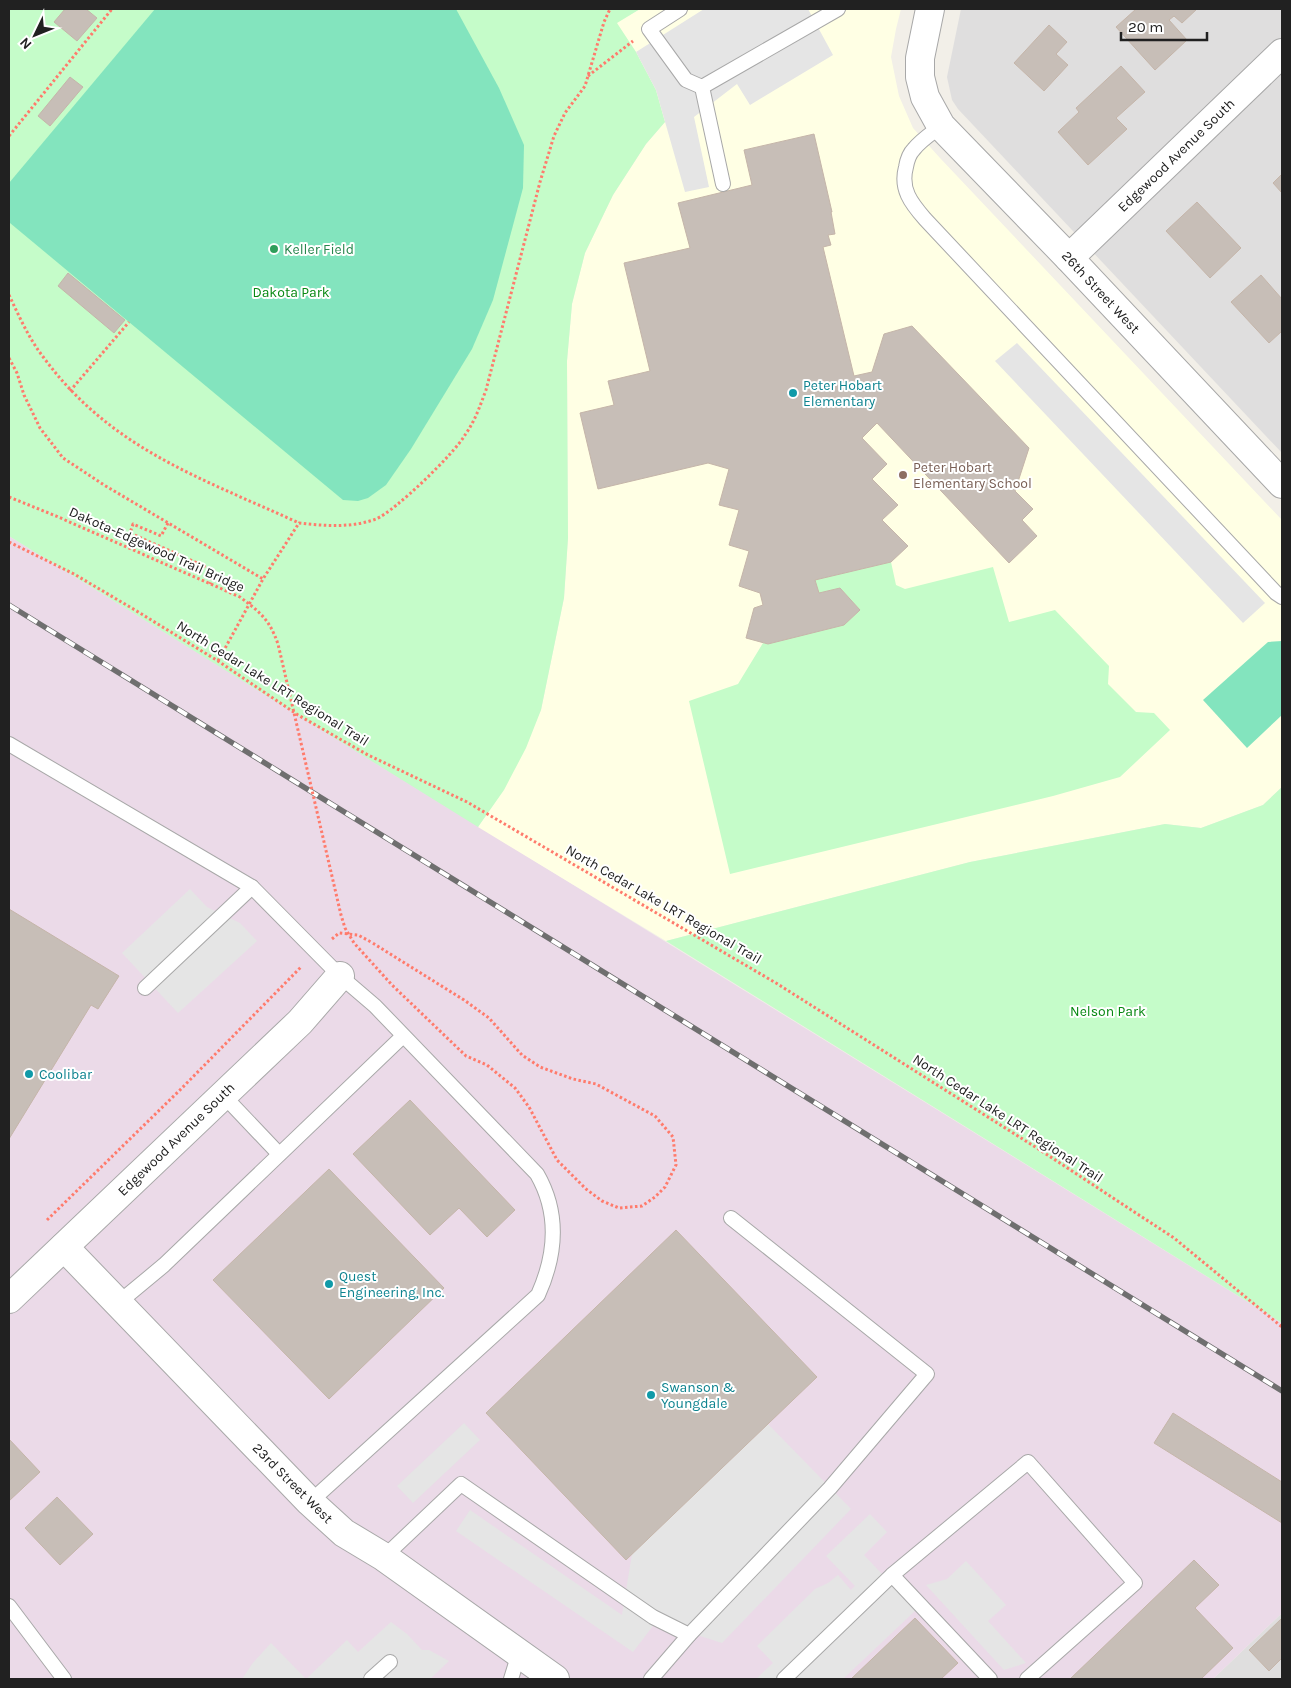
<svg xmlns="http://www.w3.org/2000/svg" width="1291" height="1688" font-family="Karla,sans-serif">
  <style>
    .residential { fill: #dfdede }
    .industrial { fill: #ebdae8 }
    .education { fill: #ffffe4 }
    .park { fill: #c5fcc9 }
    .pitch { fill: #83e4be }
    .parking { fill: #e5e5e5 }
    .building { fill: #c7beb7; stroke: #c5b5a9 }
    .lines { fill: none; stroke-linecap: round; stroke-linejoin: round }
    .service-casing { stroke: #a8a8a8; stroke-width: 16 }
    .minor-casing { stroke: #a8a8a8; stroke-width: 30 }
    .path { stroke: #ff7b6c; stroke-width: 3; stroke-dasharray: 2.5 2.5; stroke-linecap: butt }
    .service { stroke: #fff; stroke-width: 14 }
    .minor { stroke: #fff; stroke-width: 28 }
    .rail-casing { stroke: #6f6f6f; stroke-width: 5.5 }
    .rail { stroke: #fff; stroke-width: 4; stroke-dasharray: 11; stroke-linecap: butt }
    .path-bridge { stroke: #ff7b6c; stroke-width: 3; stroke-dasharray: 2.5 2.5; stroke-linecap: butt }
    .leisure-dot { fill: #2e9e5b; stroke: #fff; stroke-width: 2 }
    .culture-dot { fill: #0f9aa8; stroke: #fff; stroke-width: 2 }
    .education-dot { fill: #8d6e63; stroke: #fff; stroke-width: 2 }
    .labels { text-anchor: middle; stroke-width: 4; stroke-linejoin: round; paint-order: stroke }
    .street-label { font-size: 14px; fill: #212121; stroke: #fff }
    .leisure-label { font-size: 14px; fill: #27864d; stroke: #fff; text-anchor: start }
    .park-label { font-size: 14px; fill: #078812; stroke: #fff }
    .culture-label { font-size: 14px; fill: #0d838f; stroke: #fff; text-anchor: start }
    .education-label { font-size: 14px; fill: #785e54; stroke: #fff; text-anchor: start }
  </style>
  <rect width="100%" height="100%" fill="#f2efe8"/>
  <g class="residential">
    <path d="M961,9H1282V453L958,109L952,100L947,77Z"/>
    <path d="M1282,1613V1679H1213Z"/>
  </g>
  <path class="industrial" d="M9,536L1282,1323V1613L1213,1679H9Z"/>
  <path class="education" d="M640,9H901L896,29L891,57L899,96L913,128L940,158L1282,520V787L1263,805L1201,828L1165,824L970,862L666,941L478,827L504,789L541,710L564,598L568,538L567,361L572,304L585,253L613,195L646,144L665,122L636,52L616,23Z"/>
  <g class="park">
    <path d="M9,9H640L617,23L636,52L656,90L665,122L646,144L613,195L585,253L572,304L567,361L568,538L564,598L541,710L526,748L504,790L478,827L9,536Z"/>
    <path d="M891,562L896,585L905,589L993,567L1009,622L1055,610L1109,666L1108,684L1136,712L1154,713L1170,730L1120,777L1053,796L730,874L689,701L738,684L763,643L768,644L844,625L860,610L840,588L819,593L815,580Z"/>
    <path d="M1282,787V1323L666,941L970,862L1165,824L1201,828L1263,805Z"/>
  </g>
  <g class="pitch">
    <path d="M155,9H456L499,88L524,145L523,188L493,300L472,349L411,449L386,485L368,498L358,501L343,500L10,223L9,183Z"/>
    <path d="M1282,641V715L1247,748L1203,700L1268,642Z"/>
  </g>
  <g class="parking">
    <path d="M704,9H808L833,55L750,105L737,84L694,117L709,187L685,192L656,90L636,52Z"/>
    <path d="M1017,343L1265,603L1243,623L995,361Z"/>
    <path d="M190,889L207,907L240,923L257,941L178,1013L122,953Z"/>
    <path d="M464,1423L480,1440L413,1503L397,1486Z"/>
    <path d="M768,1424L851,1509L722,1643L656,1622L633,1652L456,1531L470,1510L622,1615L632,1554Z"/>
    <path d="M870,1514L887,1532L864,1555L916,1610L843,1679H756L773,1663L757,1646L815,1589L828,1583L838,1575L851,1590L855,1586L826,1556Z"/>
    <path d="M966,1561L1006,1605L988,1621L1026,1663L1004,1670L926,1585L947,1579Z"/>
    <path d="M391,1622L407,1634L422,1650H429L449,1661L430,1679H242L252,1664L271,1643L306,1679L347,1640L358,1652Z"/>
  </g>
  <g class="building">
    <path d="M65,9H86L97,18L77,41L54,22Z"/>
    <path d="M1136,9H1197L1182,23L1174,16L1169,20L1187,40L1155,70L1116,27Z"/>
    <path d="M1049,25L1067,42L1056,54L1068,65L1044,91L1014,63Z"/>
    <path d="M1121,66L1145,92L1116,118L1127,129L1088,165L1058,132L1079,112L1076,108Z"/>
    <path d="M70,77L83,87L50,126L38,116Z"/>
    <path d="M814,134L832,212H831L835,234L828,235L831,245L823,247L854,376L872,372L884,334L912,326L1029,448L1015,491L1033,509L1022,520L1037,536L1009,563L877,423L862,438L887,464L872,479L898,505L882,520L908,546L891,562L815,580L819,593L840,588L860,610L844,625L768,644L746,638L754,608L763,605L760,593L739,586L749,551L729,545L739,510L719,505L729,469L708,463L598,489L580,413L614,405L608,381L650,371L624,263L690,248L678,203L752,185L744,150Z"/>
    <path d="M1282,174V193L1273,183Z"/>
    <path d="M1197,202L1241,248L1210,278L1166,231Z"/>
    <path d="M68,273L125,320L114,333L58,286Z"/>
    <path d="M1261,275L1282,299V331L1269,343L1231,302Z"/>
    <path d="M9,909L119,976L98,1009L91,1005L9,1139Z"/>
    <path d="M410,1100L515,1210L487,1237L459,1208L430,1235L353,1154Z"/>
    <path d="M329,1169L444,1288L329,1399L213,1280Z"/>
    <path d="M676,1230L817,1377L626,1560L486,1413Z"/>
    <path d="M1173,1413L1282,1482V1523L1154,1443Z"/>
    <path d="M9,1439L40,1472L9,1501Z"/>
    <path d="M57,1497L93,1534L60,1565L25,1528Z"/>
    <path d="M1194,1560L1219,1585L1195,1608L1233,1648L1201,1679H1070Z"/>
    <path d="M915,1618L958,1663L941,1679H851Z"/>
    <path d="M1282,1618V1658L1269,1671L1249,1650Z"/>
  </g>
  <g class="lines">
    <g class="service-casing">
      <g id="service">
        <path d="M680,9L649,29L686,80L702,87L838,9"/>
        <path d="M702,87L723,184"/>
        <path d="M941,126C932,133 921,140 914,149C910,153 907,161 906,167C900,189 911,203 925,219L1276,593L1282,597"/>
        <path d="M9,744L252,887L340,976L375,1006L537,1174C560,1214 556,1255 538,1295L310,1502"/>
        <path d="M145,988L252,887"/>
        <path d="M223,1095L279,1154"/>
        <path d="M117,1304L164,1265L403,1036"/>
        <path d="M384,1557L461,1484L653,1617L689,1635L830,1488L927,1374L731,1218"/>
        <path d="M892,1575L990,1679"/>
        <path d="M9,1606L64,1679"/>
        <path d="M371,1679L390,1662"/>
        <path d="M511,1679L519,1653"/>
        <path d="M651,1679L689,1635"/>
        <path d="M784,1679L892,1575L1028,1462L1135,1583L1027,1679"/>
      </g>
    </g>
    <g class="minor-casing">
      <g id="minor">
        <path d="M930,9L920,58V77L925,97L941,126L1069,258L1282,484"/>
        <path d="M1069,258L1282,53"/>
        <path d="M64,1247L310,1502L344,1533L384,1557L555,1679"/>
        <path d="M9,1299L300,1022L340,976"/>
      </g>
    </g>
    <g class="path">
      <path d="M588,76L633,41"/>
      <path d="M9,136L112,9"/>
      <path d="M9,295C19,316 29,339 44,358C111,449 201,478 299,523"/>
      <path d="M9,358L17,373L24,395L40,428L63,458L104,485L263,579"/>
      <path d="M70,391L129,322"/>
      <path d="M168,523L161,536L133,524L130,533L215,571L210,584"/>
      <path d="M9,542L74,574L135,610L218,661L298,715L368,755L467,802L776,983L1040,1150L1174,1238L1282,1327"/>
      <path d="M218,661L263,579L299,523C324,526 352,528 376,519C395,511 454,454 465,435C475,421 480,406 486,390L540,182L554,136L565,113L585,86L604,22L610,9"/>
      <path d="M332,939L339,933L358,935L371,942"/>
      <path d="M47,1220L180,1090L301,967"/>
    </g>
    <use href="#service" class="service"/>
    <use href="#minor" class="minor"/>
    <g class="rail-casing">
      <path id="rail" d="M9,605L1282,1391"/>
    </g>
    <use href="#rail" class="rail"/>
    <path class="path-bridge" d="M9,497L56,516L240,597C261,613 269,619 278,644L341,915L345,928L354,943L392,985L466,1056L487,1065L515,1088L529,1107L557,1160L586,1189L602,1201L619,1208L642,1206L655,1197L665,1187L676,1165L673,1137L655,1116L596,1084L573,1079L540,1067L522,1055L489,1018L464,1000L371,942"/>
  </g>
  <circle class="leisure-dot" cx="274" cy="249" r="5"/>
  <g class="culture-dot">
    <circle cx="793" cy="393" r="5"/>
    <circle cx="29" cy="1074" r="5"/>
    <circle cx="329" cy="1284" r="5"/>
    <circle cx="651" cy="1395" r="5"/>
  </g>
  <circle class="education-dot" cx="903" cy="475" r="5"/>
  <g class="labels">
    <g class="street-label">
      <text transform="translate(1176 155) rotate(-44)" y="5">Edgewood Avenue South</text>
      <text transform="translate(1101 292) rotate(47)" y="5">26th Street West</text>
      <text transform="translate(157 549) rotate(24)" y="5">Dakota-Edgewood Trail Bridge</text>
      <text transform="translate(273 683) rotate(32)" y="5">North Cedar Lake LRT Regional Trail</text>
      <text transform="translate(664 904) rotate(30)" y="5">North Cedar Lake LRT Regional Trail</text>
      <text transform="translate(1008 1118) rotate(33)" y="5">North Cedar Lake LRT Regional Trail</text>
      <text transform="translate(176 1139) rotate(-44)" y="5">Edgewood Avenue South</text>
      <text transform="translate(293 1483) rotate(45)" y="5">23rd Street West</text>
    </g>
    <g class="leisure-label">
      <text x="284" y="254">Keller Field</text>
    </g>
    <g class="park-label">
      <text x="291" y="297">Dakota Park</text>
      <text x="1108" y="1016">Nelson Park</text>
    </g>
    <g class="culture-label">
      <text x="803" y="390">Peter Hobart<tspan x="803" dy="16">Elementary</tspan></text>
      <text x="39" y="1079">Coolibar</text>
      <text x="339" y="1281">Quest<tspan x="339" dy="16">Engineering, Inc.</tspan></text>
      <text x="661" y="1392">Swanson &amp;<tspan x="661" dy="16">Youngdale</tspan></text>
    </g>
    <g class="education-label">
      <text x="913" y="472">Peter Hobart<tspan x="913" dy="16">Elementary School</tspan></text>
    </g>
  </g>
  <rect width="1291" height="1688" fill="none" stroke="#212121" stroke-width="20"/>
  <g transform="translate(35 35) rotate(227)" stroke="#ffffff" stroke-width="4" paint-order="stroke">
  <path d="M0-4L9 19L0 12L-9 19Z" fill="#212121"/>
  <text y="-8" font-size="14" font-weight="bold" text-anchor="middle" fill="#212121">N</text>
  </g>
  <path d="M1121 32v8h86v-8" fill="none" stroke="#212121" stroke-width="2.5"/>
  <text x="1128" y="32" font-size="15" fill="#212121" stroke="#ffffff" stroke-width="4" paint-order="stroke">20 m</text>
</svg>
